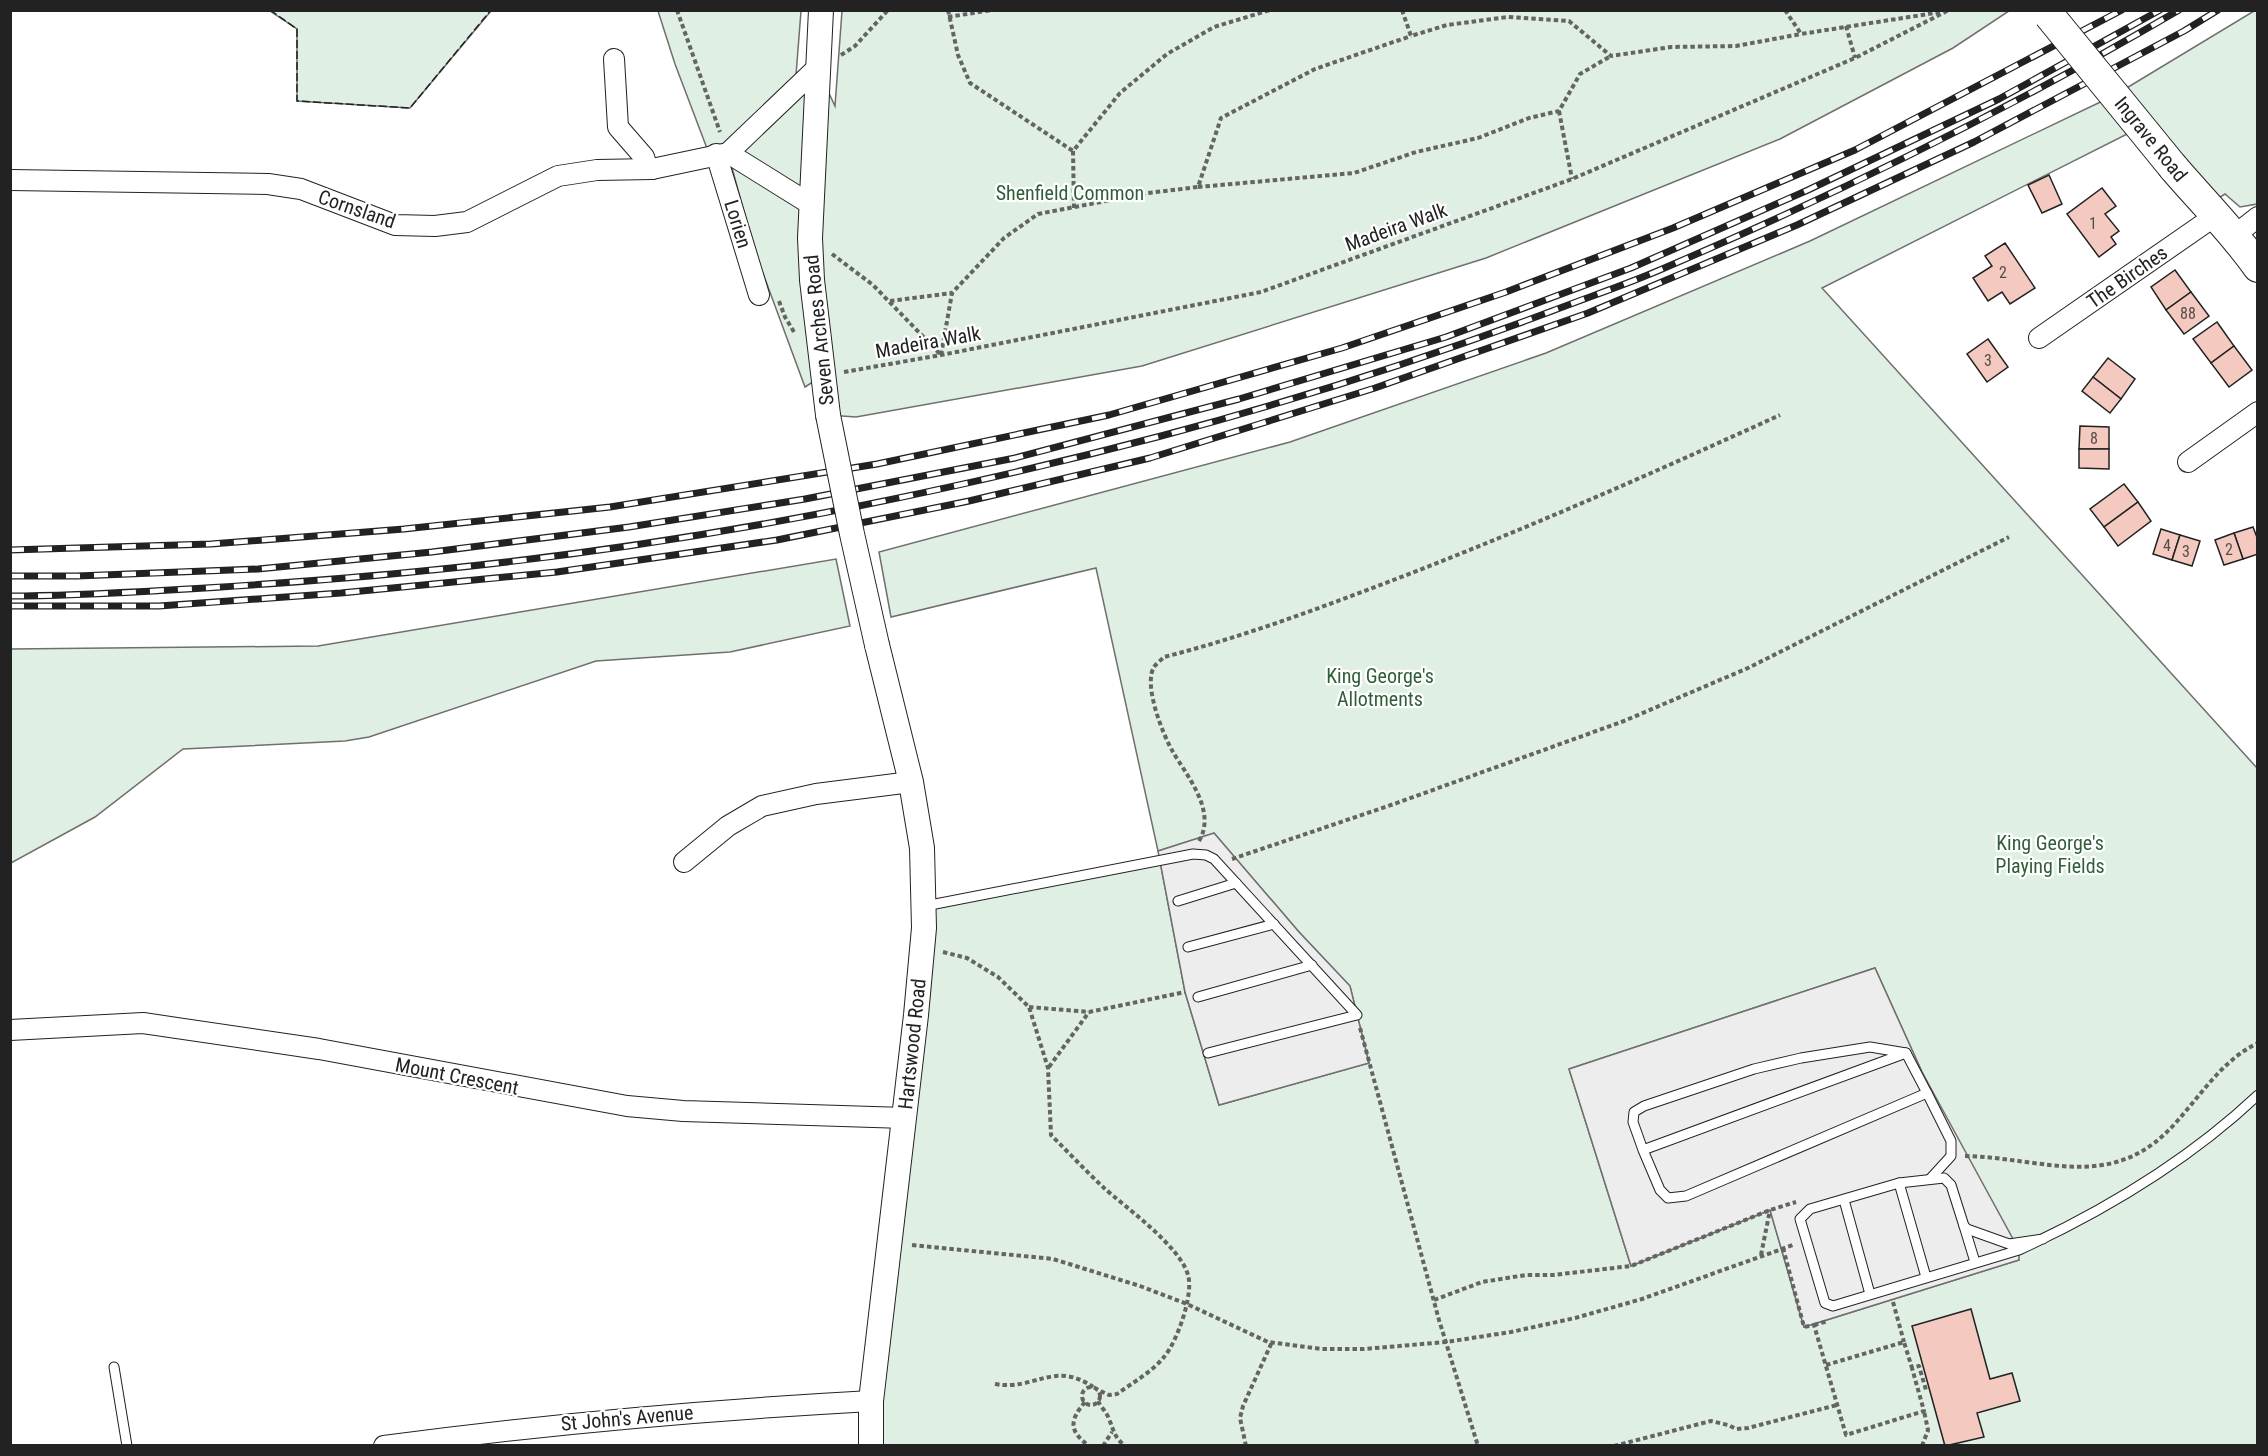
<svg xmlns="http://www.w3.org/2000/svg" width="2268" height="1456" font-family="'Roboto Condensed',sans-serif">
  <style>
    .green { fill: #e0efe3; stroke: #6f6f6f; stroke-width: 1.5; fill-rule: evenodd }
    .parking { fill: #ededed; stroke: #6f6f6f; stroke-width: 1.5 }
    .building { fill: #f3c9c0; stroke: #222; stroke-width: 1.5 }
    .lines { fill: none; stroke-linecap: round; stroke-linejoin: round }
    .service-casing { stroke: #222; stroke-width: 11 }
    .minor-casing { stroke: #222; stroke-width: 22 }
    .tertiary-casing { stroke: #222; stroke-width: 26 }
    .primary-casing { stroke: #222; stroke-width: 32 }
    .path { stroke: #646464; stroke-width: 4; stroke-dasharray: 4.5 3; stroke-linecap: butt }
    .service { stroke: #fff; stroke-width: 9 }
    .minor { stroke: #fff; stroke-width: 20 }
    .tertiary { stroke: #fff; stroke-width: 24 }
    .primary { stroke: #fff; stroke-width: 30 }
    .rail-casing { stroke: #222; stroke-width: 7 }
    .rail { stroke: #fff; stroke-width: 4.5; stroke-dasharray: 14; stroke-linecap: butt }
    .tertiary-bridge-casing { stroke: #222; stroke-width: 26; stroke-linecap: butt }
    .primary-bridge-casing { stroke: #222; stroke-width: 32; stroke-linecap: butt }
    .tertiary-bridge { stroke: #fff; stroke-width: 24 }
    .primary-bridge { stroke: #fff; stroke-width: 30 }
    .fence { stroke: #222; stroke-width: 1.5; stroke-dasharray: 8 3; stroke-linecap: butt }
    .labels { text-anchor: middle; stroke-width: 4.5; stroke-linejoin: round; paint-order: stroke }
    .number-label { font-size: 16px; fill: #564c4a }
    .street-label { font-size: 20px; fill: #222; stroke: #fff }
    .park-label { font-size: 20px; fill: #2f5e38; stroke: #fff }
  </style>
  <rect width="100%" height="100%" fill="#fff"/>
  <g class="green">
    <path d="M270,11H491L410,108L297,101V29Z"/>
    <path d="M658,11H801L795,88L817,68L835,106L842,11H2009L1953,48L1780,139L1486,258L1142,366L856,417L828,415L822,376L805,387L754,249L728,153L708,151L675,64Z"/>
    <path d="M2254,11H2257V204L2240,207L2225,194L2200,210L2141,127L1822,288L2257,768V1445L879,1446L871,1401L923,906L1160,861L1185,992L1219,1105L1369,1063L1350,986L1299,932L1214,833L1158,851L1096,568L891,617L879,552L1290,442L1546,353L1810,241L2115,95ZM1875,968L1922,1072L2019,1260L1804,1327L1770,1210L1631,1266L1569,1069Z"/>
    <path d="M836,559L850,626L730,652L596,661L369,737L345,741L183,749L95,817L11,863V649L318,646Z"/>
  </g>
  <g class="parking">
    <path d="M1214,833L1299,932L1350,986L1369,1063L1219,1105L1185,992L1158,851Z"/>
    <path d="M1875,968L1922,1072L2019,1250V1260L1804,1327L1770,1210L1631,1266L1569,1069Z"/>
  </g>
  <g class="building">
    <path d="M2049,175L2062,204L2042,213L2028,185Z"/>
    <path d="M2102,188L2116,206L2105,214L2119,231L2111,237L2116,244L2099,257L2067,214Z"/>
    <path d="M2005,243L2035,288L2010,304L2002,292L1988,301L1973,278L1992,266L1985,256Z"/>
    <path d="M2175,270L2191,292L2166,310L2151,287Z"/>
    <path d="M2191,292L2209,316L2184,334L2166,310Z"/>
    <path d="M2217,322L2234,346L2211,363L2193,339Z"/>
    <path d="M1988,339L2008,367L1987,382L1967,354Z"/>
    <path d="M2234,346L2252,370L2229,387L2211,363Z"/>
    <path d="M2108,358L2135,379L2121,399L2093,377Z"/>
    <path d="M2093,377L2121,399L2110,413L2082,391Z"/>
    <path d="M2080,426L2109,427V449H2079Z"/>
    <path d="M2079,449H2109V469L2079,468Z"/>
    <path d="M2124,484L2138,502L2104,527L2090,509Z"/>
    <path d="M2138,502L2151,521L2118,546L2104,527Z"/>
    <path d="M2253,527L2258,540V554L2243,559L2234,533Z"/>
    <path d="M2161,529L2180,535L2172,560L2153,554Z"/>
    <path d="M2234,533L2243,559L2224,565L2215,540Z"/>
    <path d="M2180,535L2200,541L2192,566L2172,560Z"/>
    <path d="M1971,1309L1990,1379L2012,1373L2020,1401L1977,1413L1984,1437L1945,1446L1912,1326Z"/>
  </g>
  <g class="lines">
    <g class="service-casing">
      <g id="service">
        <path d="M1178,901L1236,883"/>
        <path d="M925,906L1193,854L1206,855L1214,859L1357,1015L1208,1053"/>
        <path d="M1188,947L1274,924"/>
        <path d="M1198,997L1312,965"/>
        <path d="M1906,1053L1927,1093"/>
        <path d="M1643,1150L1633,1122L1634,1112L1644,1106L1754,1069L1801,1058L1870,1047L1906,1053L1643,1150L1660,1190L1668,1198L1686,1196L1927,1093L1951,1141V1156L1930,1179"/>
        <path d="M1899,1183L1926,1277"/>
        <path d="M1844,1200L1870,1294"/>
        <path d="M1964,1226L1975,1262"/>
        <path d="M2043,1239L2009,1244L1967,1229L1964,1226L1951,1185L1944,1178L1899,1183L1810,1209L1800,1219L1825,1303L1833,1306L2019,1250C2106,1210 2188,1161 2258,1095"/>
        <path d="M114,1367L127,1446"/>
      </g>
    </g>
    <g class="minor-casing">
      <g id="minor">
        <path d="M614,59L618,127L644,157L647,166L652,169"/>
        <path d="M728,153L810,204"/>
        <path d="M716,154L759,295"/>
        <path d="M10,180L268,184L301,189L395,225L435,226L467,222L558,176L597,170L652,169L728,153L817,68"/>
        <path d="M2235,235L2258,217"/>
        <path d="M2039,338L2215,216"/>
        <path d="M2188,462L2258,412"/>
        <path d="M684,862L728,826L762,806L816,794L911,782"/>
        <path d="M10,1030L143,1023L319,1049L627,1106L683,1111L905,1118"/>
        <path d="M384,1446C546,1424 708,1410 871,1401"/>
      </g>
    </g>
    <g class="tertiary-casing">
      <g id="tertiary">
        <path d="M821,10L810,238L812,280L828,415"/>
        <path d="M871,1446V1401L916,1015L924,928L922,848L911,782L877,645"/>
      </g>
    </g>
    <g class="primary-casing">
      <path id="primary" d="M2173,167C2202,201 2232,230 2258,267"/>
    </g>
    <g class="path">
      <path d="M677,10L720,132"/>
      <path d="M948,10L958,55L970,83L1073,151"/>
      <path d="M1402,10L1411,36L1447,25L1508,17L1569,21L1611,56L1671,47L1736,46L1801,34"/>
      <path d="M1785,10L1801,34L1941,12"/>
      <path d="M948,17L992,10"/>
      <path d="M1846,26L1855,58"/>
      <path d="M841,55L855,46L888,10"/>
      <path d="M1559,111L1572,179"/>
      <path d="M1198,187L1354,173L1416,152L1478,138L1529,118L1559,111L1580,74L1611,56"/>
      <path d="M1074,208L1073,151L1120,93L1167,54L1214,27L1270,10"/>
      <path d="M832,254L873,285L941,355"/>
      <path d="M779,301L785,317L794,332"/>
      <path d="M890,301L952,293"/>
      <path d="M941,355L952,293L1004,238L1038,214L1148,193L1198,187L1221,118L1315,69L1411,36"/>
      <path d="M844,372L941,355L1261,292L1572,179L1855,58L1949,10"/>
      <path d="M1199,841C1217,811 1187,776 1173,752C1163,735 1143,685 1154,667C1156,664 1161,660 1164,657C1243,637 1320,608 1396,579C1526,529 1653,473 1780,415"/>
      <path d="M1232,859L1394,804L1624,721L1748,668L2009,537"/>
      <path d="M943,952L967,958L998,977L1029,1007L1048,1068L1051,1135C1068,1152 1085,1170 1103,1187C1125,1207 1180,1246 1188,1275C1194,1294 1177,1342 1164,1357C1152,1372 1132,1383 1117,1394L1109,1395L1096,1389"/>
      <path d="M1029,1007L1089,1012L1185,992"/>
      <path d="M1360,1028L1439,1320L1478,1446"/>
      <path d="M1049,1067L1089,1012"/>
      <path d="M1965,1156C2047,1158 2115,1195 2179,1119C2203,1092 2224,1059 2258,1043"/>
      <path d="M912,1245L1053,1259L1140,1286L1187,1304L1268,1342L1322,1349H1364L1446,1342L1511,1332L1575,1318L1642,1299L1793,1245"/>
      <path d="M1783,1248L1804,1327L1814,1325L1846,1435L1924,1411L1912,1368L1919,1366L1926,1390"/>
      <path d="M1761,1255L1770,1210"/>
      <path d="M1434,1300L1482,1282L1526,1275H1553L1631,1266L1770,1210L1796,1202"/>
      <path d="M1893,1302L1904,1342"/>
      <path d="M1814,1325L1828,1321"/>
      <path d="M1826,1365L1904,1342L1912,1368"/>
      <path d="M995,1384C1035,1391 1054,1360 1093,1387"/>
      <circle cx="1091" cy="1396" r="9"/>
      <path d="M1098,1401C1101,1407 1107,1413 1109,1419C1114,1431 1114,1437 1125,1446"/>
      <path d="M1085,1402C1069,1421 1069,1431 1089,1446"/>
      <path d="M1103,1446L1112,1432"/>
      <path d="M1246,1446L1240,1418L1243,1406L1272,1342"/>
      <path d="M1614,1446L1711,1421L1728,1425L1736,1429L1748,1428L1837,1405"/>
      <path d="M1922,1446L1928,1430L1924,1411"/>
    </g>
    <use href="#service" class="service"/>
    <use href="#minor" class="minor"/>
    <use href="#tertiary" class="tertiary"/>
    <use href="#primary" class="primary"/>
    <g class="rail-casing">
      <g id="rail">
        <path d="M10,550L211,544L404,529L610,507L877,464L1109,415L1342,348L1506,292L1673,228L1855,150L2122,10"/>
        <path d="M10,576H77L258,569L432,552L629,527L805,499L1015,458L1239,399L1446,337L1631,268L1808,190L1999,99L2160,10"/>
        <path d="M10,596C64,596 117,593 170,590C258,585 345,579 432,570C678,546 921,499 1161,436C1293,401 1424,359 1552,311C1591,296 1631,283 1669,266C1844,191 2015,106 2179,10"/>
        <path d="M10,606H159L341,593L557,572L777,540L969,501L1150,458L1375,388L1588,313L1797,225L1974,142L2184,31L2218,10"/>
      </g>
    </g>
    <use href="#rail" class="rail"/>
    <g class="tertiary-bridge-casing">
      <path id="tertiary-bridge" d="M828,415L852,534L877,645"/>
    </g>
    <g class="primary-bridge-casing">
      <path id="primary-bridge" d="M2049,15L2173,167"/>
    </g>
    <use href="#tertiary-bridge" class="tertiary-bridge"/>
    <use href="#primary-bridge" class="primary-bridge"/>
    <path class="fence" d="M270,10L297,29V101L410,108L491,10"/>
  </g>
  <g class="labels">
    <g class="number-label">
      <text x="2093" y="229">1</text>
      <text x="2003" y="278">2</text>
      <text x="2188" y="319">88</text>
      <text x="1988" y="366">3</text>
      <text x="2094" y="444">8</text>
      <text x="2167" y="551">4</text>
      <text x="2229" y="555">2</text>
      <text x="2186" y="557">3</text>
    </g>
    <g class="street-label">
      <text transform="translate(2151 139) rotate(51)" y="7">Ingrave Road</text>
      <text transform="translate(357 209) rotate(19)" y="7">Cornsland</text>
      <text transform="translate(738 224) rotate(73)" y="7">Lorien</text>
      <text transform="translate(1396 227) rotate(-20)" y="7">Madeira Walk</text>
      <text transform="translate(2127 277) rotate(-35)" y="7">The Birches</text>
      <text transform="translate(819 330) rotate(-96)" y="7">Seven Arches Road</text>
      <text transform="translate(928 342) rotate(-10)" y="7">Madeira Walk</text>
      <text transform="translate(912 1044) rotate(-84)" y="7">Hartswood Road</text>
      <text transform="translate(457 1076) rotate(11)" y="7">Mount Crescent</text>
      <text transform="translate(627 1418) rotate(-5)" y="7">St John's Avenue</text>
    </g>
    <g class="park-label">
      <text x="1070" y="200">Shenfield Common</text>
      <text x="1380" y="683">King George's<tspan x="1380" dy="23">Allotments</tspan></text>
      <text x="2050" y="850">King George's<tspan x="2050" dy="23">Playing Fields</tspan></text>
    </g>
  </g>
  <rect width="2268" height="1456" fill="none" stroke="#222222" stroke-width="24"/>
</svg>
